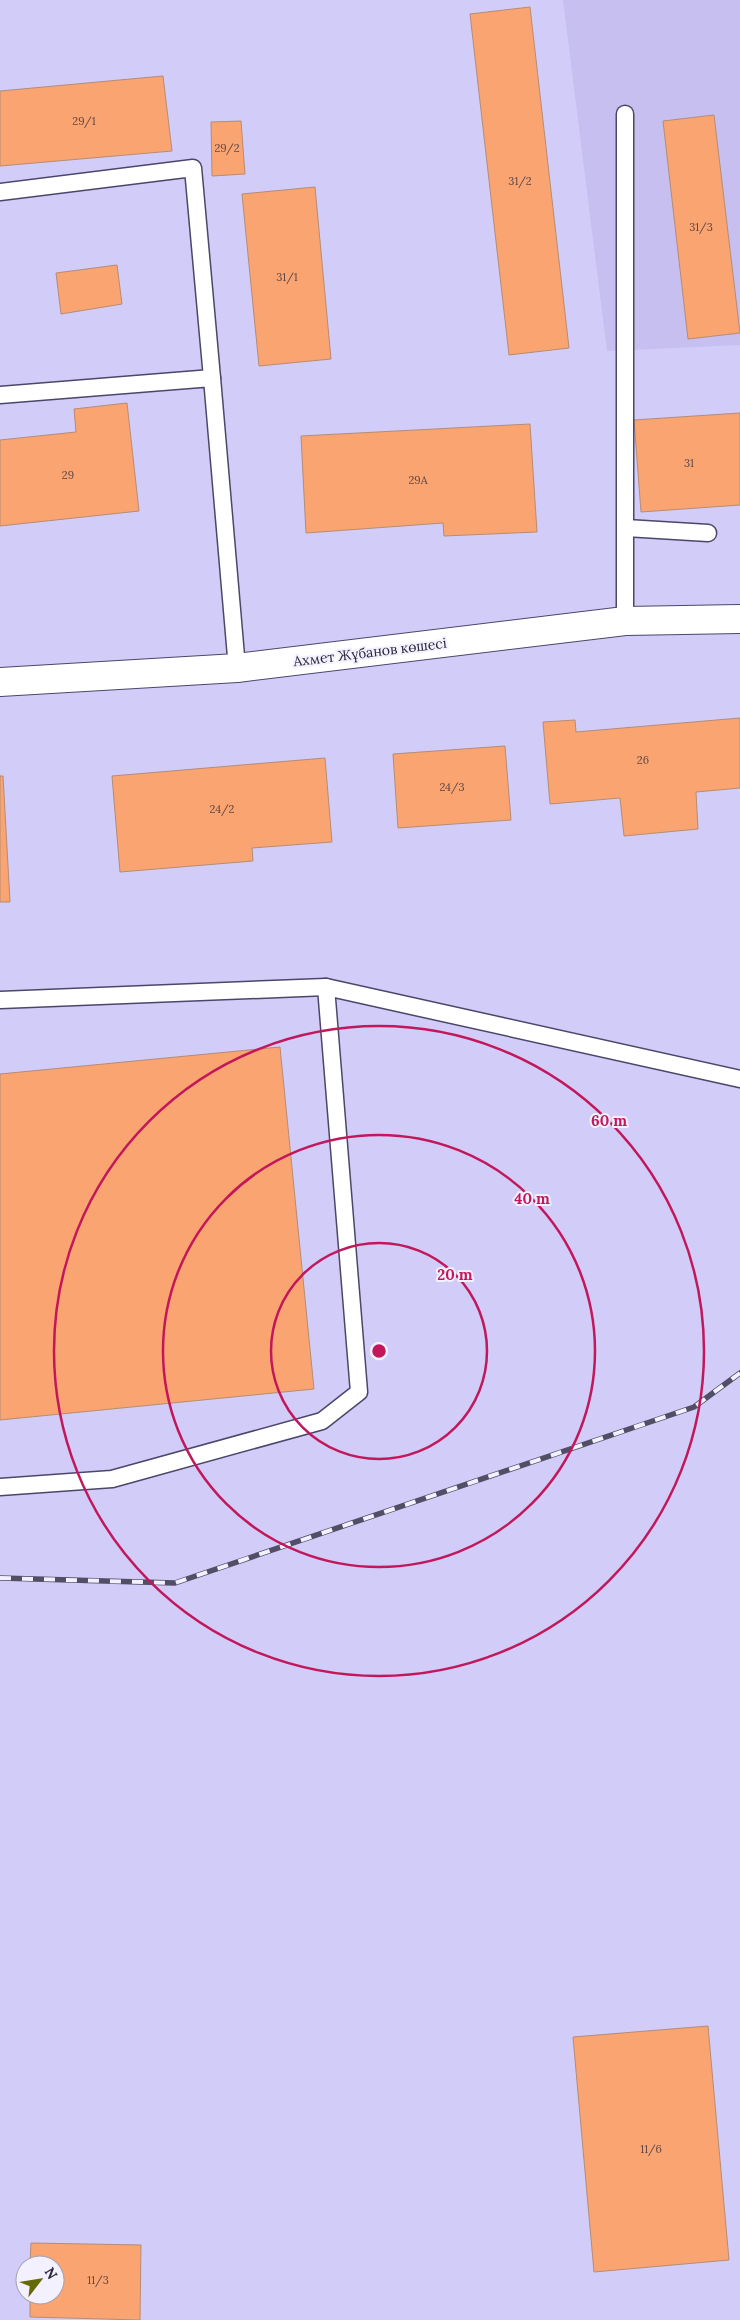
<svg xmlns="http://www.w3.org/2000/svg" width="740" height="2320" font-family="Lora,serif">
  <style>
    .built { fill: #c6bff0 }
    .building { fill: #faa571; stroke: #b58c75 }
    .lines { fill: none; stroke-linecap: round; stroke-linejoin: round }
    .service-casing { stroke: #4c466a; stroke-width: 19 }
    .minor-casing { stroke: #4c466a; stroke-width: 30 }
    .service { stroke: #fff; stroke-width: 16 }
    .minor { stroke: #fff; stroke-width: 28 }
    .rail-casing { stroke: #524e65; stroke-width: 5.5 }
    .rail { stroke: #f3f1ff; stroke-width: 4; stroke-dasharray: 11; stroke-linecap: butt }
    .ring { fill: none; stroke: #c2185b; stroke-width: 2.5 }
    .labels { text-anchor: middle; stroke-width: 4; stroke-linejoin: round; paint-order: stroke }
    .number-label { font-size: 11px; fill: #5f4747 }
    .street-label { font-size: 14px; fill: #2b2839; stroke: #f3f1ff }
    .centre { fill: #c2185b; stroke: #f3f1ff; stroke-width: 2.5 }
    .ring-label { font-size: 15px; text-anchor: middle; font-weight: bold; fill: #c2185b; stroke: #f3f1ff; stroke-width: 4; stroke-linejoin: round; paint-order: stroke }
  </style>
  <rect width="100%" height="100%" fill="#d2ccf8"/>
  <path class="built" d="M563,0H740V345L607,351Z"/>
  <g class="building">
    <path d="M530,7L569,348L509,355L470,14Z"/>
    <path d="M163,76L172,151L0,166V91Z"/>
    <path d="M714,115L740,333L688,339L663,121Z"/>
    <path d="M241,121L245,174L212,176L211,122Z"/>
    <path d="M315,187L331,359L259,366L242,194Z"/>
    <path d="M117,265L122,304L61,314L56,273Z"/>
    <path d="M127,403L139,511L0,526V440L76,432L74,409Z"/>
    <path d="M740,413V505L641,512L634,420Z"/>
    <path d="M530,424L537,532L444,536L443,523L306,533L301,436Z"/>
    <path d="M740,718V788L696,792L698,829L624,836L620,798L550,804L543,722L575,720L576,732Z"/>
    <path d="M505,746L511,820L398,828L393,754Z"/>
    <path d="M325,758L332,842L252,848L253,861L120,872L112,776Z"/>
    <path d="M0,776H3L10,902H0Z"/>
    <path d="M280,1047L314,1389L0,1420V1074Z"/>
    <path d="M708,2026L729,2260L594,2272L573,2037Z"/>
    <path d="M31,2243L141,2245L140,2320L30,2317V2295H55V2265H30Z"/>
  </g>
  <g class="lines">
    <g class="service-casing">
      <g id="service">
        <path d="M0,192L193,168L212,378"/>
        <path d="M0,395L212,378L237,668"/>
        <path d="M626,528L708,533"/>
        <path d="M625,621V114"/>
        <path d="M0,1000L326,987L740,1079"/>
        <path d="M0,1487L112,1479L322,1421L359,1392L326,987"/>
      </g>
    </g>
    <g class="minor-casing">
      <path id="minor" d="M0,682L237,668L625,621L740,619"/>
    </g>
    <use href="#service" class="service"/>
    <use href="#minor" class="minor"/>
    <g class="rail-casing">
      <path id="rail" d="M0,1578L175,1583L694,1407L740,1373"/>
    </g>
    <use href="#rail" class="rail"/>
  </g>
  <g class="ring">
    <circle cx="379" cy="1351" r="108"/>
    <circle cx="379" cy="1351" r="216"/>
    <circle cx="379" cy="1351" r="325"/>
  </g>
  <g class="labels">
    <g class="number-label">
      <text x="84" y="125">29/1</text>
      <text x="227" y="152">29/2</text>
      <text x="520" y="185">31/2</text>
      <text x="701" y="231">31/3</text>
      <text x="287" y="281">31/1</text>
      <text x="689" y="467">31</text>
      <text x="68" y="479">29</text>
      <text x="418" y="484">29А</text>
      <text x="643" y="764">26</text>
      <text x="452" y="791">24/3</text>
      <text x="222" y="813">24/2</text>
      <text x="651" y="2153">11/6</text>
      <text x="98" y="2284">11/3</text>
    </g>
    <g class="street-label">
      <text transform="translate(370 652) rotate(-7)" y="5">Ахмет Жұбанов көшесі</text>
    </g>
  </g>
  <circle cx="379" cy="1351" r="8" class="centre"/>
  <g class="ring-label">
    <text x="609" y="1126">60 m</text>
    <text x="532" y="1204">40 m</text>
    <text x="455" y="1280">20 m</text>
  </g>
  <g transform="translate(40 2280) rotate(59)"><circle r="24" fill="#f3f1ff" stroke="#a3a1b0"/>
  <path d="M0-4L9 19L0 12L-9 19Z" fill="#666907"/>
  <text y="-8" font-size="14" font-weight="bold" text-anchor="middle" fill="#2b2839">N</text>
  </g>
</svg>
